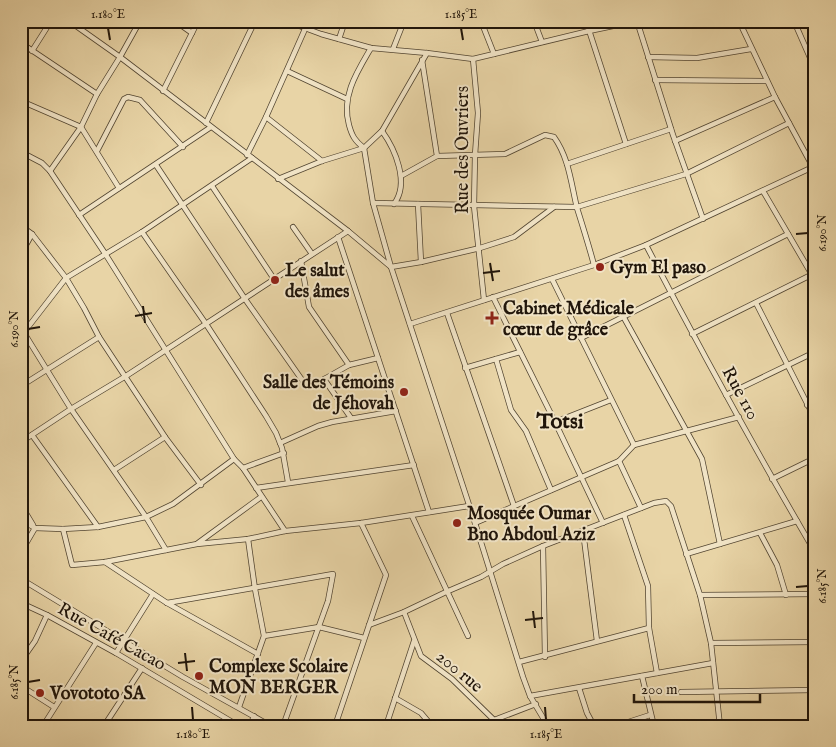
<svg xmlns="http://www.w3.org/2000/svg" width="836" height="747" font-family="'IM FELL English',serif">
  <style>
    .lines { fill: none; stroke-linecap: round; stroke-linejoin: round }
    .street-casing { stroke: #524531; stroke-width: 6 }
    .street { stroke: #f0e3c5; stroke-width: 4.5 }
    .ticks { fill: none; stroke: #20150a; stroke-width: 2 }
    .poi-dot { fill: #8f2418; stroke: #f0e3c5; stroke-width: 2 }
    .labels { text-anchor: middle; stroke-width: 4; stroke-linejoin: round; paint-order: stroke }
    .street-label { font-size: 18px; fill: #20150a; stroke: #f0e3c5 }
    .poi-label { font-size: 18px; font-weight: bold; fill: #20150a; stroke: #f0e3c5; text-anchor: start }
    .district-label { font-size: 22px; font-weight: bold; fill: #20150a; stroke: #f0e3c5 }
    .neatline { fill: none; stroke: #20150a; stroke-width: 2 }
    .ticks-label { font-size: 12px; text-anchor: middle; fill: #20150a }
  </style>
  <rect width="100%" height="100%" fill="#e8d4a6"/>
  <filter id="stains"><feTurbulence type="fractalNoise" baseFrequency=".004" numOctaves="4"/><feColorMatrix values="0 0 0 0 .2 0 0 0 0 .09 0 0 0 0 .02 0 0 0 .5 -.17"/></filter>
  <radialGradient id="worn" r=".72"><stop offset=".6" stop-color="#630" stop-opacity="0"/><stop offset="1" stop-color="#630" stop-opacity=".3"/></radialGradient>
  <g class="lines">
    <g class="street-casing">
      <g id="street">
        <path d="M69,21L120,57L348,231L391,267L421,262L480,248L514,237L554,207"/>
        <path d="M175,21L192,33"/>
        <path d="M286,21L321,34L371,48L427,53L473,59L589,31L637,21"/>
        <path d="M481,21L494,54"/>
        <path d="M534,21L542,42"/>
        <path d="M586,21L626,144"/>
        <path d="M637,21L673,135L703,219"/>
        <path d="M707,21L740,25L770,21"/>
        <path d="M739,21L775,97L815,171"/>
        <path d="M794,21L815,69"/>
        <path d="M339,39L345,21"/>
        <path d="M21,43L97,94"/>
        <path d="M371,48C357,72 341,96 349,125C352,136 355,141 364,148L382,131L427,53"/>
        <path d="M393,49L404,21"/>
        <path d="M32,51L51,21"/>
        <path d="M648,57L697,58L751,49"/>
        <path d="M473,59L478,113L475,155L474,206L484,300"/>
        <path d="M287,71L347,99"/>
        <path d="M655,80L767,81"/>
        <path d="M163,91L198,21"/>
        <path d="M21,101L81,127L119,188"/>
        <path d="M266,117L322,161"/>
        <path d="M206,123L255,21"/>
        <path d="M382,131C395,149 410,183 394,204"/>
        <path d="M675,141L775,97"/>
        <path d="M97,151L124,99L128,97L140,100L183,147"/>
        <path d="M21,152L42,163L50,171L106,255L234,459L243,468L285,531"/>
        <path d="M247,155L266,117L305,29"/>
        <path d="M437,156L505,154L545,135L554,137C569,158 571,183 577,208C583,227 589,246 594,265"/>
        <path d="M567,164L671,129"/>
        <path d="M156,165L245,299L307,387L312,386L349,365L378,358"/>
        <path d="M50,171L81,127L97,94L120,57L140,21"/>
        <path d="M401,176L437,156L422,60"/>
        <path d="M278,179L322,161L364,148L373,203L391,267L475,523L523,677L530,696L548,726"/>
        <path d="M212,186L274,279"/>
        <path d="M763,191L815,280"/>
        <path d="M373,203L577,207L686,174L789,123"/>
        <path d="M418,204L421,262"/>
        <path d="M79,215L211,127"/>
        <path d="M21,226L32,234L66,278L84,308L99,337L165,437L201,485"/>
        <path d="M293,227L312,254"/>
        <path d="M142,232L206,324L266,416L276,433L282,448L288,482"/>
        <path d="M338,237L429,512"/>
        <path d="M646,245C700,349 756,451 815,552"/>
        <path d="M21,254L32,234"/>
        <path d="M301,261L309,307L349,365"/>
        <path d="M552,279L634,445"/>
        <path d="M493,297L555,422L603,523"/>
        <path d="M756,303L815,419"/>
        <path d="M447,313L514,506"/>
        <path d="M623,316L702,459L720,544"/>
        <path d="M410,324L594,265L646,245L815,166"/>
        <path d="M21,328L71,409L146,517L166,550"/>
        <path d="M25,331L66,278L142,232L252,158"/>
        <path d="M692,334L815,273"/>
        <path d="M581,338L788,234"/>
        <path d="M496,359L511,410L526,431L551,490"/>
        <path d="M465,368L520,352"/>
        <path d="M324,379L351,418"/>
        <path d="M21,386L99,337"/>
        <path d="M726,395L815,352"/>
        <path d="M807,405L815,401"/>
        <path d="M555,422L611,400"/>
        <path d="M32,435L98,527"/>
        <path d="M21,442L71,409L126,376L348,231"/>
        <path d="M280,443L318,426L332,422L396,411"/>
        <path d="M619,461L641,508"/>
        <path d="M243,468L284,453"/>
        <path d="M114,470L165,437"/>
        <path d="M772,479L815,458"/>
        <path d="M256,488L414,465"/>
        <path d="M21,505L33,525"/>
        <path d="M624,515L648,586L649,628L657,673"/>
        <path d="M412,516L468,636"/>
        <path d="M21,520L35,528L63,529L98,527L146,517L173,504L234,459"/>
        <path d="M475,523L619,461L634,445L739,417"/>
        <path d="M63,529L72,565L105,562L197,544L248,539L285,531L361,523L469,506"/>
        <path d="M583,531L597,641"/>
        <path d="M760,533L777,565L786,595"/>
        <path d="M198,543L261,497"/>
        <path d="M543,546L545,657"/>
        <path d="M21,552L35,528"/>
        <path d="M686,554L797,521"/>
        <path d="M105,562L167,603L258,654"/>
        <path d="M21,579L183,677L271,726"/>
        <path d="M700,595L815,594"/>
        <path d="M21,603L47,615L116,653L239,726"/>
        <path d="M167,603L333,574L328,601L283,726"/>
        <path d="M404,612L421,656L452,679L494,720"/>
        <path d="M369,625L404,612L446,592L481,577L503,564L543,546L654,503L666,501L671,506L700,595L711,643L720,726"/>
        <path d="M264,636L319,627L364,638"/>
        <path d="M711,643L815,642"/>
        <path d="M116,653L153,594"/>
        <path d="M21,661L35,641L47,615"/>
        <path d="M519,662L649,628"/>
        <path d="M642,676L654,726"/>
        <path d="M21,686L54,707"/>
        <path d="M579,688L587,713L594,726"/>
        <path d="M681,692L815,690"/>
        <path d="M530,696L713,663"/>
        <path d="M395,698L421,713L432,726"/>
        <path d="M239,707L264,636L255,589L248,539"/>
        <path d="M43,726L96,643"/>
        <path d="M104,726L142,668"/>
        <path d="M250,726L254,716"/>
        <path d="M335,726L386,575L361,523"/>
        <path d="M386,726L414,641"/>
        <path d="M484,726L494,720L536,704"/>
        <path d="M616,726L650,715"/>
      </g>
    </g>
    <use href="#street" class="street"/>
  </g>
  <path class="ticks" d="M108,28L110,40M461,28L463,40M796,234L808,233M490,263L493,281M483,273L500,271M143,306L145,323M135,316L152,313M28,329L40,327M796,587L808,586M533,611L535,628M525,620L543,618M185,653L187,671M178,663L195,661M28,682L40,680M192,707L193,720M545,707L546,720"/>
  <g class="poi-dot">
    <circle cx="600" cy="267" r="5"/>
    <circle cx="275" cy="280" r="5"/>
    <path d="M489.5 310.5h5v5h5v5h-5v5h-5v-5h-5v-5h5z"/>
    <circle cx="404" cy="392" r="5"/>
    <circle cx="457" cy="523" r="5"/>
    <circle cx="199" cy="676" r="5"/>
    <circle cx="40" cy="693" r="5"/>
  </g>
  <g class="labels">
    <g class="street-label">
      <text transform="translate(462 150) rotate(-90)" y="6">Rue des Ouvriers</text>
      <text transform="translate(741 393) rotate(61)" y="6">Rue 110</text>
      <text transform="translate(112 636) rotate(29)" y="6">Rue Café Cacao</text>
      <text transform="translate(460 671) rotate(40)" y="6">200 rue</text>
    </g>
    <g class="poi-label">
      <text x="610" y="273">Gym El paso</text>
      <text x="285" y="276">Le salut<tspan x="285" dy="21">des âmes</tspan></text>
      <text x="503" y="314">Cabinet Médicale<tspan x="503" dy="21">cœur de grâce</tspan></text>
      <text x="394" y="388" text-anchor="end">Salle des Témoins<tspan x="394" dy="21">de Jéhovah</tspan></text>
      <text x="467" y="519">Mosquée Oumar<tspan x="467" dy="21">Bno Abdoul Aziz</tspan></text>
      <text x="209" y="672">Complexe Scolaire<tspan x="209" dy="21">MON BERGER</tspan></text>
      <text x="50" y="699">Vovototo SA</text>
    </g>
    <g class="district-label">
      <text x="560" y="428">Totsi</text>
    </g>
  </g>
  <rect width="836" height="747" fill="none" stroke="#e8d4a6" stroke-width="55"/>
  <path d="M634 694v8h126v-8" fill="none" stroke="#20150a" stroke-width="2.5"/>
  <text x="641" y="694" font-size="15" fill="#20150a" stroke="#f0e3c5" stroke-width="4" paint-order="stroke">200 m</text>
  <rect x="28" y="28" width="780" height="692" class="neatline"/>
  <g class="ticks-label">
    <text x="108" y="18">1.180°E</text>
    <text x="461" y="18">1.185°E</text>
    <text transform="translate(822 233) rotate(-90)" y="4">6.190°N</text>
    <text transform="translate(14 329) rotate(-90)" y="4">6.190°N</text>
    <text transform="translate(822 586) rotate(-90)" y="4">6.185°N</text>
    <text transform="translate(14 682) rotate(-90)" y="4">6.185°N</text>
    <text x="193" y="738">1.180°E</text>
    <text x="546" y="738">1.185°E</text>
  </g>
  <rect width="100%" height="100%" filter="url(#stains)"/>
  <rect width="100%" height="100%" fill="url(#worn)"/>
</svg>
